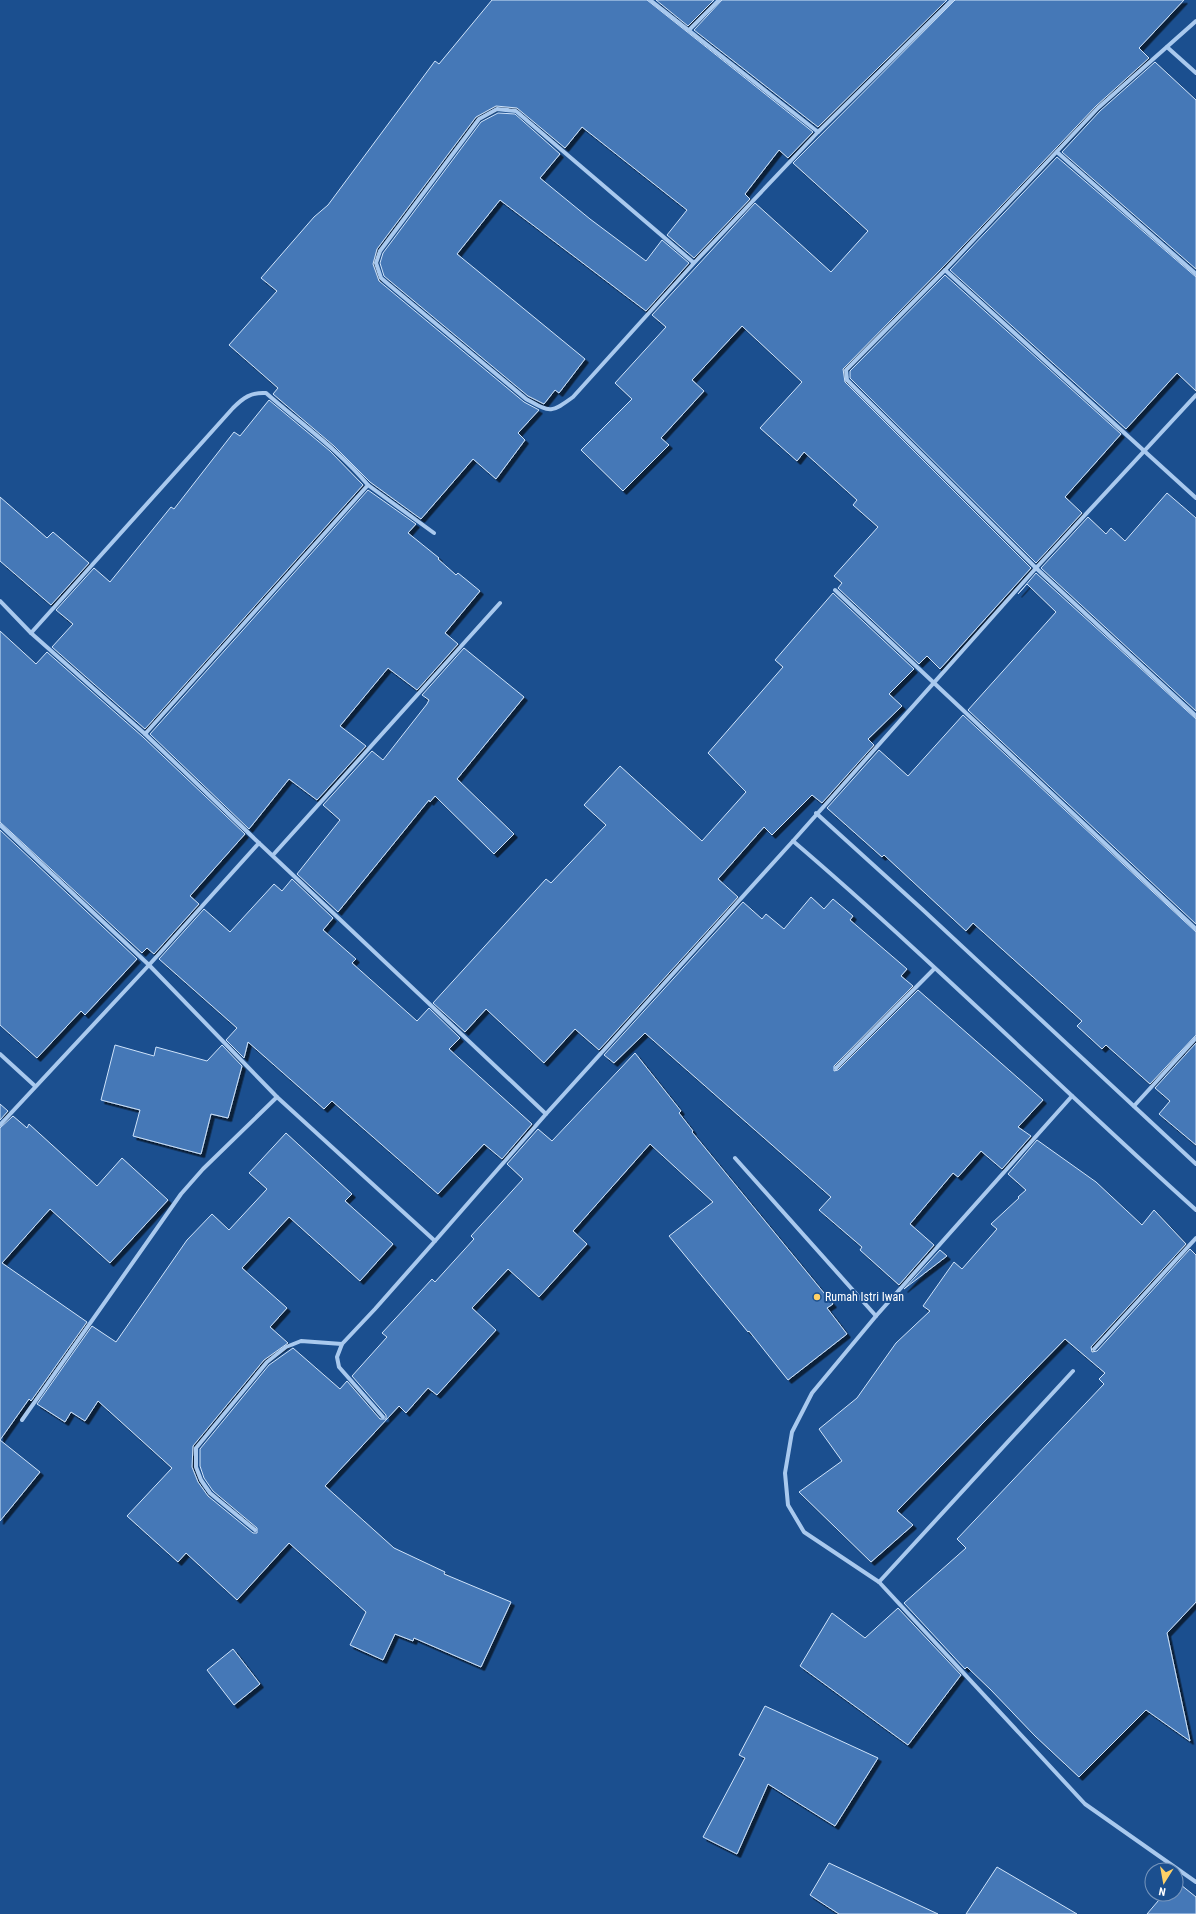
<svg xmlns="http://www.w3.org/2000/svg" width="1196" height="1914" font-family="'Roboto Condensed',sans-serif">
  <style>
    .building { fill: #4478b7; stroke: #cfe3fa; filter: url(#shadow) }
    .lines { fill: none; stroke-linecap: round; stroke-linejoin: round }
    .street { stroke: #a9c9ee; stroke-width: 4 }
    .poi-dot { fill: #ffd166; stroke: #1b4f8f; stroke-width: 1.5 }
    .labels { text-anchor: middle; stroke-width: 4; stroke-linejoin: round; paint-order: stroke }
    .poi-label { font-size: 12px; fill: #fff; stroke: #1b4f8f; text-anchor: start }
  </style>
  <defs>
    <filter id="shadow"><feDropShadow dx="3.5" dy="3.5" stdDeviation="0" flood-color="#0009"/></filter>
  </defs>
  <rect width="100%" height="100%" fill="#1b4f8f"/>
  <g class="building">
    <path d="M492,0H647L813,132L788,158L779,150L745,194L750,199L694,258L667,235L687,210L582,127L565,148L517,108L496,106L476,117L377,249L373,264L379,281L524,402L539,410L518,433L525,440L496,479L473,459L421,519L370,482L334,446L273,394L278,388L229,345L277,291L261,278L314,217L328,205L435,61L439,64Z"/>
    <path d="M656,0H714L688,26Z"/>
    <path d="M722,0H947L818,127L694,30Z"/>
    <path d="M955,0H1184L1139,48L1149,58L1096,106L942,268L843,369L845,382L1031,568L940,669L927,656L919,664L838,588L842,583L834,576L878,527L853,505L857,500L804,452L797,461L760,428L802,382L742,326L692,380L704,391L661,438L669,445L623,491L581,450L632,399L615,383L666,327L652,315L755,203L831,272L868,231L793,163Z"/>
    <path d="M1155,62L1196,100V269L1062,152L1100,111Z"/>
    <path d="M498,113L515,114L560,154L540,178L590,219L646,261L662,240L689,263L646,311L500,200L457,254L585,359L559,393L555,390L544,404L528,396L384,276L380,263L383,253L481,122Z"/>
    <path d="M1057,157L1196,277V391L1177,373L1126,429L950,270Z"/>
    <path d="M945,275L1121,434L1065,497L1082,513L1036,563L850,378V371Z"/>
    <path d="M269,400L330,451L363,485L145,729L52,647L73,624L56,610L94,568L110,582L171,507L174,509L234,432L240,436Z"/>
    <path d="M368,490L416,524L408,533L439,558L438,559L456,575L458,573L480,591L445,633L458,644L417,690L388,668L340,726L366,746L317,800L289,779L249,829L150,734Z"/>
    <path d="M1167,493L1196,518V711L1041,568L1088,517L1106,534L1111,528L1125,541Z"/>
    <path d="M0,497L47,538L53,532L89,563L51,605L0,561Z"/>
    <path d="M1036,573L1196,719V924L968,710L1056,612L1027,584L1018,594Z"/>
    <path d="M833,593L914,669L889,694L902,706L868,739L874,745L822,803L812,795L772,835L764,827L718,879L738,897L599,1050L575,1029L544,1063L486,1009L465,1032L433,1003L546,879L551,883L606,825L584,805L620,766L702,841L746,792L708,753L783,667L775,660Z"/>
    <path d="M0,631L36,664L47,652L143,737L245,834L190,896L199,904L154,954L147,948L142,953L0,822Z"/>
    <path d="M464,648L524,697L457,779L514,834L494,854L435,796L430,802L429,800L338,912L297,874L340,820L323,805L372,751L383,760L427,704L429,700L422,695Z"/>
    <path d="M963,715L1196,932V1035L1150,1084L1106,1045L1102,1049L1077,1026L1082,1021L973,923L966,931L884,855L882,857L827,808L879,750L908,776Z"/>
    <path d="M0,830L137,959L85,1015L81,1011L37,1058L0,1025Z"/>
    <path d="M292,879L333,918L323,930L356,959L352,963L417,1021L429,1008L460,1038L449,1049L532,1124L502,1159L484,1144L438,1194L332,1101L324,1109L248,1042L244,1058L226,1040L237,1028L159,959L204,909L230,932L274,884L282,891Z"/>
    <path d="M811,897L824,909L833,899L853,916L850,920L907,969L901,976L913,986L834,1066V1071L838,1070L918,990L1043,1100L1018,1127L1031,1136L1002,1169L981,1151L958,1177L953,1173L910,1224L934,1245L899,1285L860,1250L862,1247L819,1210L831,1197L645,1033L614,1063L604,1055L743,902L762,919L766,914L784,929Z"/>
    <path d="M1196,1043V1145L1159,1114L1170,1101L1155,1088Z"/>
    <path d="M115,1045L154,1056L156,1047L207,1061L222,1045L242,1066L228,1118L211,1114L201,1154L133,1136L140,1110L101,1100Z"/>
    <path d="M635,1053L681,1111L679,1113L693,1131L692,1132L833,1304L827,1308L847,1334L788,1380L749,1331L748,1332L669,1236L713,1202L650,1144L573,1231L587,1244L539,1297L508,1269L472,1308L496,1330L437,1395L428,1388L406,1413L399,1406L325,1486L394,1548L445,1572L444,1574L511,1602L481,1667L414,1638L413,1641L395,1634L383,1660L350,1645L366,1612L289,1543L237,1600L186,1553L178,1562L127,1516L172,1468L98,1401L85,1421L71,1412L65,1422L37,1404L92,1326L116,1342L187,1240L212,1214L229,1230L267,1189L249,1173L286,1133L352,1194L345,1201L393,1244L360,1281L289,1217L242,1268L287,1308L270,1327L288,1343L264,1360L193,1446L192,1467L198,1482L208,1496L253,1533H257V1528L213,1491L204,1478L200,1466V1449L269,1365L293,1348L340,1389L347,1381L380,1419H386V1415L352,1376L387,1337L382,1333L432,1279L435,1282L474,1239L471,1236L523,1179L507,1164L538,1129L552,1141Z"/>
    <path d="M0,1104L8,1111L0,1120Z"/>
    <path d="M13,1116L27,1128L29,1124L97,1186L122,1158L168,1200L110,1263L50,1209L2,1263L87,1322L31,1401L29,1399L0,1440V1128Z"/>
    <path d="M1037,1140L1096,1182L1142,1225L1154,1210L1186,1244L1091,1347L1092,1352L1097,1351L1190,1249L1196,1255V1602L1167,1633L1190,1741L1146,1710L1079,1777L1035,1736L991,1690L967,1667L965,1669L904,1603L966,1548L957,1539L1104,1384L1099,1379L1105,1373L1065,1339L897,1511L913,1525L871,1562L799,1492L842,1461L819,1429L857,1398L896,1343L930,1311L923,1306L954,1262L962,1269L997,1229L991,1224L1019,1198L1018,1197L1026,1190L1008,1174Z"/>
    <path d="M940,1250L947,1256L904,1289Z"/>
    <path d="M0,1440L40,1472L0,1521Z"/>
    <path d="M898,1608L961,1675L908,1745L800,1666L832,1613L865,1638Z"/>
    <path d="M233,1649L260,1684L234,1705L207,1670Z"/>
    <path d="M765,1706L878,1758L835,1826L768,1784L737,1854L703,1837L745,1758L739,1755Z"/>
    <path d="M829,1863L938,1914H839L810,1895Z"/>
    <path d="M997,1867L1077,1914H966Z"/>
    <path d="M1176,1881L1196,1897V1914H1147L1164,1894H1176Z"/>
  </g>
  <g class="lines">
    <g class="street">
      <path d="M650,0L818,132"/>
      <path d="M1196,21L1098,108L945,270L846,370L847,380L1036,568L1196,716"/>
      <path d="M689,30L719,0"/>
      <path d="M1167,47L1196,73"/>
      <path d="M1057,152L1196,274"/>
      <path d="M694,263L516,111L497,109L479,119L380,251L376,263L381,278L526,399C550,412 550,414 573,397L694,263L818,132L952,0"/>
      <path d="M945,270L1196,498"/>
      <path d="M368,485L434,533"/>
      <path d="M835,590L1196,929"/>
      <path d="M0,601L31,633L145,734L259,843"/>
      <path d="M31,633L233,408C243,398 251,392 266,393C300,423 339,450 368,485L145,734"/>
      <path d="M816,813L923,910L1196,1164"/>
      <path d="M0,825L149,965L259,843L546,1114"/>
      <path d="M793,841C931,959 1060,1088 1196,1210"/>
      <path d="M273,855L500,603"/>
      <path d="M0,1054L35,1086"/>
      <path d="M836,1068L934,969"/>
      <path d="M1072,1096L876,1316L812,1393L792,1432L785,1473L788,1505L804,1532L879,1582L1085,1804L1196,1882"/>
      <path d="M1134,1106L1196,1038"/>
      <path d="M0,1125L149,965L277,1097L435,1241L375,1309L342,1344L301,1341L286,1347L267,1362L196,1448V1467L201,1480L210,1493L255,1530"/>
      <path d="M735,1158L876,1316"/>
      <path d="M435,1241L546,1114L793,841L1036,568L1196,395"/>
      <path d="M342,1344L337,1357L339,1367L383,1417"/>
      <path d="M1094,1349L1196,1238"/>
      <path d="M22,1420L181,1194L203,1169L277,1097"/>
      <path d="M879,1582L1073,1371"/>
    </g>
  </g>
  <circle class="poi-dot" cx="817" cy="1297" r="4"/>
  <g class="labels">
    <g class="poi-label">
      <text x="825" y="1301">Rumah Istri Iwan</text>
    </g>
  </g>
  <g transform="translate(1164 1882) rotate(191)"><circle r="19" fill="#1b4f8f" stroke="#7695bc"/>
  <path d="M0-3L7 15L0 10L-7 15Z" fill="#ffd166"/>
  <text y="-6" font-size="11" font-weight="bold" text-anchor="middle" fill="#ffffff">N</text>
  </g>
</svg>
